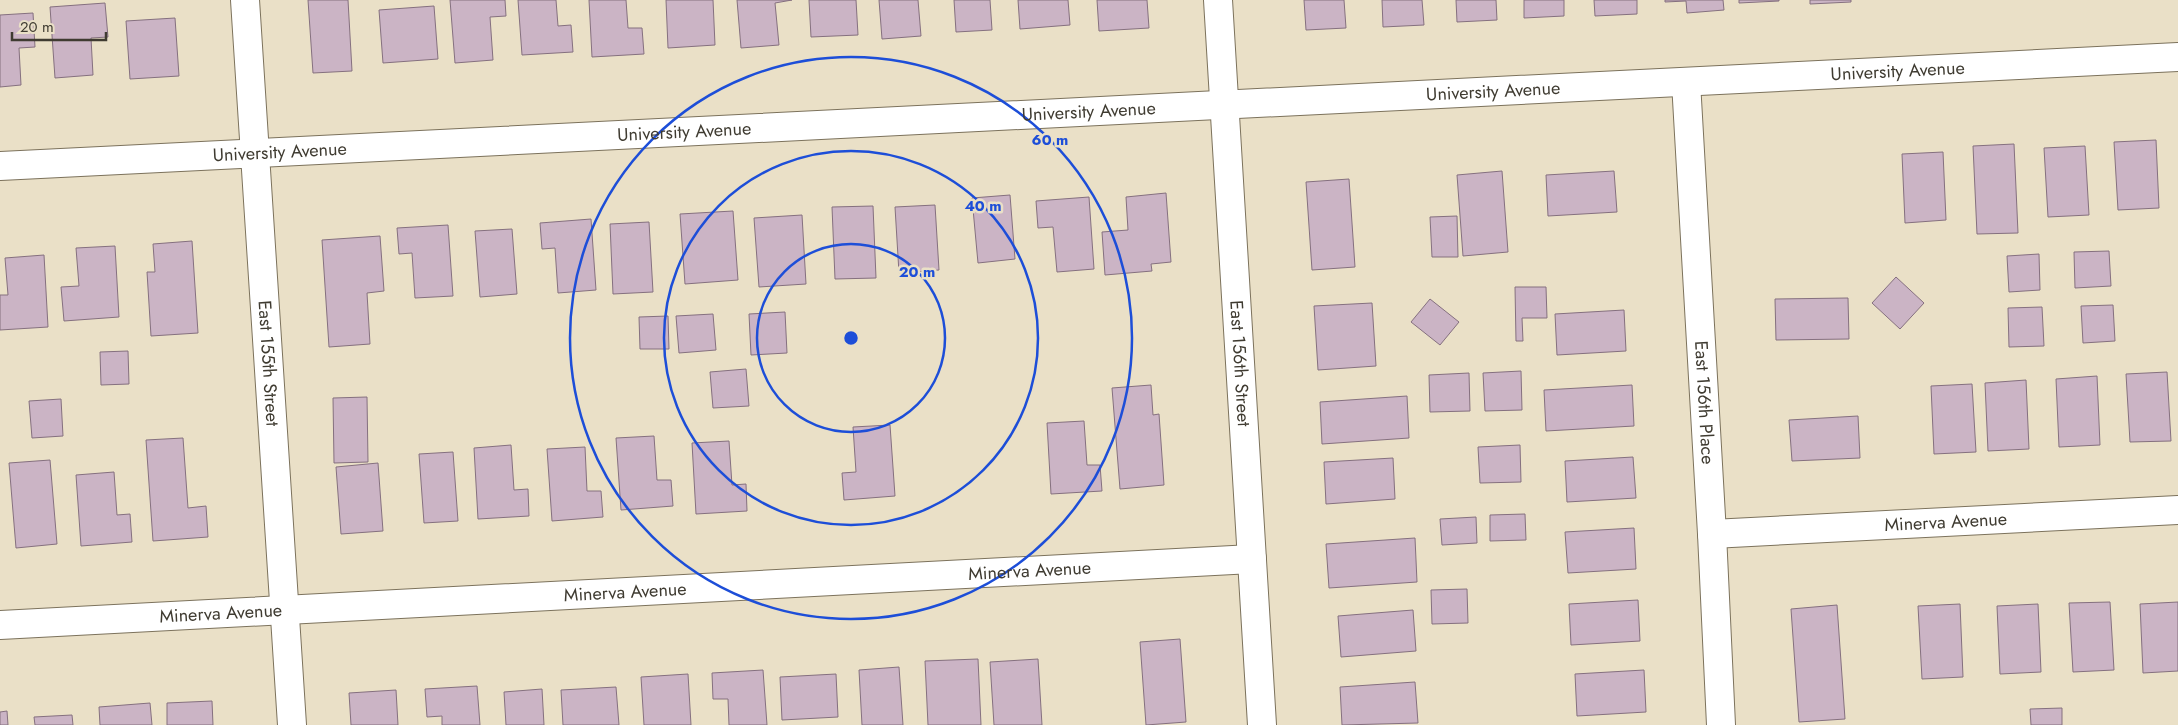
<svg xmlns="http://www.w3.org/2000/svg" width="2178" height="725" font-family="Jost,sans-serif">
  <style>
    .building { fill: #cbb4c5; stroke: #85707f }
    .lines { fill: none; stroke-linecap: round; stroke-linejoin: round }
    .minor-casing { stroke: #7c725c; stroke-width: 30 }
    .minor { stroke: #fff; stroke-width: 28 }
    .ring { fill: none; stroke: #1d4ed8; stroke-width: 2.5 }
    .labels { text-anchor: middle; stroke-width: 5; stroke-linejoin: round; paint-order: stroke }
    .street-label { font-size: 18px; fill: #3f3b31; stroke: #eae0c7 }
    .centre { fill: #1d4ed8; stroke: #eae0c7; stroke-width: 2.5 }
    .ring-label { font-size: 15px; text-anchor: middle; font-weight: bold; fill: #1d4ed8; stroke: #eae0c7; stroke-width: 5; stroke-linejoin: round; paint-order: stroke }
  </style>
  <rect width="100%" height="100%" fill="#eae0c7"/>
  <g class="building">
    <path d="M308,0H348L352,71L313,73Z"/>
    <path d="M450,0H505L506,16L490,17L493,60L455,63Z"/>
    <path d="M518,0H556L558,26L571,25L573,52L522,55Z"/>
    <path d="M589,0H626L628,28H642L644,54L592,57Z"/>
    <path d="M666,0H713L715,45L668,48Z"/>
    <path d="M737,0H792L775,3L779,45L741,48Z"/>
    <path d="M809,0H856L858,35L811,37Z"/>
    <path d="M879,0H918L921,36L882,39Z"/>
    <path d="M954,0H990L992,30L956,32Z"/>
    <path d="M1018,0H1068L1070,25L1020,29Z"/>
    <path d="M1097,0H1147L1149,28L1099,31Z"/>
    <path d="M1304,0H1344L1346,28L1306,30Z"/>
    <path d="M1382,0H1422L1424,25L1383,27Z"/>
    <path d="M1456,0H1496L1497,20L1457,22Z"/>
    <path d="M1524,0H1564V16L1524,18Z"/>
    <path d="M1594,0H1637V14L1595,16Z"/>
    <path d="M1665,0H1723L1724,10L1687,13L1686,1L1665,2Z"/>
    <path d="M1739,0H1779V1L1739,3Z"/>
    <path d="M1810,0H1851V2L1810,4Z"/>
    <path d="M105,3L108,37L91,38L93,75L55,78L50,7Z"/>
    <path d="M434,6L438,59L383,63L379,10Z"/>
    <path d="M33,13L35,47L19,48L21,85L0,87V15Z"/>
    <path d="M175,18L179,76L130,79L126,21Z"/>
    <path d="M2156,140L2159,208L2118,210L2114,142Z"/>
    <path d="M2014,144L2018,233L1977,234L1973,146Z"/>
    <path d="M2085,146L2089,215L2048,217L2044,148Z"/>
    <path d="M1943,152L1946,220L1905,223L1902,154Z"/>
    <path d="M1502,171L1508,252L1463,256L1457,175Z"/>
    <path d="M1614,171L1617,212L1548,216L1546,175Z"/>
    <path d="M1349,179L1355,267L1312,270L1306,182Z"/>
    <path d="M1166,193L1171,262L1151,264L1152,271L1105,275L1102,232L1128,230L1126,197Z"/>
    <path d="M1010,195L1015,259L978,263L972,198Z"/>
    <path d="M1089,197L1094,269L1057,272L1053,227L1038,228L1036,201Z"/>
    <path d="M935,205L939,270L899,273L895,207Z"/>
    <path d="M873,206L876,278L835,279L832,207Z"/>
    <path d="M733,211L738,280L685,284L680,214Z"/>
    <path d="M802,215L806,284L759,287L754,218Z"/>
    <path d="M1457,216L1458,257H1432L1430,217Z"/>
    <path d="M591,219L596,290L558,293L555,248L542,249L540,223Z"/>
    <path d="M649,222L653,292L613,294L610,224Z"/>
    <path d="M448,225L453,296L415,298L412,253L399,254L397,228Z"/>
    <path d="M512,229L517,294L480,297L475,231Z"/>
    <path d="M380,236L384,291L367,293L370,344L329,347L322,240Z"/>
    <path d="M192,241L198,333L151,336L147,272H155L153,244Z"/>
    <path d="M115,246L119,317L64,321L61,287L79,286L76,248Z"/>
    <path d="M2109,251L2111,286L2075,288L2074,252Z"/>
    <path d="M2039,254L2040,290L2009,292L2007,256Z"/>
    <path d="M44,255L48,327L0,330V295H8L5,258Z"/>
    <path d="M1896,277L1924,303L1900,329L1872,303Z"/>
    <path d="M1515,287H1546L1547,318H1522L1523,341H1516Z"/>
    <path d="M1848,298L1849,339L1776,340L1775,299Z"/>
    <path d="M1430,299L1459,322L1440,345L1411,322Z"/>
    <path d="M1372,303L1376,366L1318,370L1314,306Z"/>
    <path d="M2113,305L2115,341L2083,343L2081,306Z"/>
    <path d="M2042,307L2044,346L2009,347L2008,308Z"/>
    <path d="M1624,310L1626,351L1557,355L1555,314Z"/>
    <path d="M785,312L787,353L751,355L749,314Z"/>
    <path d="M713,314L716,350L679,353L676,316Z"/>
    <path d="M668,316L669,349H640L639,317Z"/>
    <path d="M128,351L129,384L101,385L100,352Z"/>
    <path d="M746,369L749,406L713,408L710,372Z"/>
    <path d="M1521,371L1522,410L1485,411L1483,373Z"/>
    <path d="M2167,372L2171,441L2130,442L2126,374Z"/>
    <path d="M1469,373L1470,411L1430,412L1429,375Z"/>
    <path d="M2097,376L2100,445L2059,447L2056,379Z"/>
    <path d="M2026,380L2029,449L1988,451L1985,383Z"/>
    <path d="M1972,384L1976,452L1934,454L1931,386Z"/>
    <path d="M1151,385L1153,415L1159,414L1164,485L1120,489L1112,388Z"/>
    <path d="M1632,385L1634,426L1546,431L1544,390Z"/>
    <path d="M1407,396L1409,438L1322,444L1320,402Z"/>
    <path d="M367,397L368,462L334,463L333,398Z"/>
    <path d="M61,399L63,436L32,438L29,401Z"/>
    <path d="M1858,416L1860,458L1792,461L1789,420Z"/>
    <path d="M1084,421L1087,465H1100L1102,491L1051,494L1047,423Z"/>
    <path d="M890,425L895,496L844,500L842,473L856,472L853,427Z"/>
    <path d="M654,436L657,480H671L673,506L621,510L616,438Z"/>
    <path d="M183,438L188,508L206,506L208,537L153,541L146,440Z"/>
    <path d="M729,441L732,485L746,484L747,511L696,514L692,443Z"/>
    <path d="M511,445L514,490L528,489L529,516L478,519L474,448Z"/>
    <path d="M1520,445L1521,482L1480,483L1478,447Z"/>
    <path d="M585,447L587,491H601L603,517L552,521L547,449Z"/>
    <path d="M453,452L458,521L424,523L419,454Z"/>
    <path d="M1633,457L1636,498L1567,502L1565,461Z"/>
    <path d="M1393,458L1395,499L1326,504L1324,462Z"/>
    <path d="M50,460L57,544L16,548L9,463Z"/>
    <path d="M378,463L383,531L341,534L336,467Z"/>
    <path d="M114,472L117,515L130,514L132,542L81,546L76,475Z"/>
    <path d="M1525,514L1526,540L1490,541V515Z"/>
    <path d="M1476,517L1477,543L1442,545L1440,519Z"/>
    <path d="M1634,528L1636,569L1568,573L1565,532Z"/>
    <path d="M1415,538L1417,582L1329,588L1326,544Z"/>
    <path d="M1467,589L1468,623L1432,624L1431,590Z"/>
    <path d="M1638,600L1640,641L1571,645L1569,604Z"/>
    <path d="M2110,602L2114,670L2073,672L2069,603Z"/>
    <path d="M2178,602V671L2143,673L2140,604Z"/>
    <path d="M1960,604L1963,677L1922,679L1918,606Z"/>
    <path d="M2038,604L2041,672L2000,674L1997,606Z"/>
    <path d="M1837,605L1845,719L1799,722L1791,609Z"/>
    <path d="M1413,610L1416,651L1341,657L1338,616Z"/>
    <path d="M1180,639L1186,722L1146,725L1140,642Z"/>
    <path d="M978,659L981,725H928L925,661Z"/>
    <path d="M1038,659L1042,725H994L990,662Z"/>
    <path d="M899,667L903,725H862L859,670Z"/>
    <path d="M763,670L767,725H729L728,699H713L712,673Z"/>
    <path d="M1644,670L1646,712L1577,716L1575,674Z"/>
    <path d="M688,674L691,725H644L641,677Z"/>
    <path d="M836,674L838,717L782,720L780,677Z"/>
    <path d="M1415,682L1418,723L1342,725L1340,687Z"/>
    <path d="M477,686L480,725H442V716L427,717L425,689Z"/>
    <path d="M616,687L619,725H563L561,690Z"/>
    <path d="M542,689L544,725H506L504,692Z"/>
    <path d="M396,690L398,725H351L349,693Z"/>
    <path d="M212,701L213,725H167V703Z"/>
    <path d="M150,703L152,725H100L99,707Z"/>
    <path d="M2062,708V725H2031L2030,709Z"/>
    <path d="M7,711L8,725H0V712Z"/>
    <path d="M72,715L73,725H35L34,717Z"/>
  </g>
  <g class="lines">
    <g class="minor-casing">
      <g id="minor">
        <path id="s1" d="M245,0L292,725"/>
        <path id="s2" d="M1218,0L1262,725"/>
        <path id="s3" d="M1686,82L1712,534L1721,725"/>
        <path id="s4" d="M0,166L2178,57"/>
        <path id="s5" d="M1712,534L2178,510"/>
        <path id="s6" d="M0,625L1252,559"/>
      </g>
    </g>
    <use href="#minor" class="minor"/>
  </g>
  <g class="ring">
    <circle cx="851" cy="338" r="94"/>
    <circle cx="851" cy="338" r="187"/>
    <circle cx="851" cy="338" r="281"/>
  </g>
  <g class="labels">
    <g class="street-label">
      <text dy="6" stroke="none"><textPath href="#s4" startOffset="1900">University Avenue</textPath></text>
      <text dy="6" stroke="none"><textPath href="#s4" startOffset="1495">University Avenue</textPath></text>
      <text dy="6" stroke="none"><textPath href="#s4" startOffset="1090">University Avenue</textPath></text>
      <text dy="6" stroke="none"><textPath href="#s4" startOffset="685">University Avenue</textPath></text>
      <text dy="6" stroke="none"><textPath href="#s4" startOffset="280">University Avenue</textPath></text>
      <text dy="6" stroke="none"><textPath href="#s1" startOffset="364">East 155th Street</textPath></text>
      <text dy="6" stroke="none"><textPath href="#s2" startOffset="364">East 156th Street</textPath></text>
      <text dy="6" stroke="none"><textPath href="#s3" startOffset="321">East 156th Place</textPath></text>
      <text dy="6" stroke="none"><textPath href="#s5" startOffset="234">Minerva Avenue</textPath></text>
      <text dy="6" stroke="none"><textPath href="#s6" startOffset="1031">Minerva Avenue</textPath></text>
      <text dy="6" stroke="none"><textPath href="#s6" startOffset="626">Minerva Avenue</textPath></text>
      <text dy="6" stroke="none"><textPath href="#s6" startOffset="221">Minerva Avenue</textPath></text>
    </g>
  </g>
  <circle cx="851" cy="338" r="8" class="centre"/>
  <g class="ring-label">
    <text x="1050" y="145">60 m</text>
    <text x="983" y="211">40 m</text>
    <text x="917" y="277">20 m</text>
  </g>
  <path d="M12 32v8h94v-8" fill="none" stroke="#3f3b31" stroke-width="2.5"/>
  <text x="20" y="32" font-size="15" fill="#3f3b31" stroke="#eae0c7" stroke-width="4" paint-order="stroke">20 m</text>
</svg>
